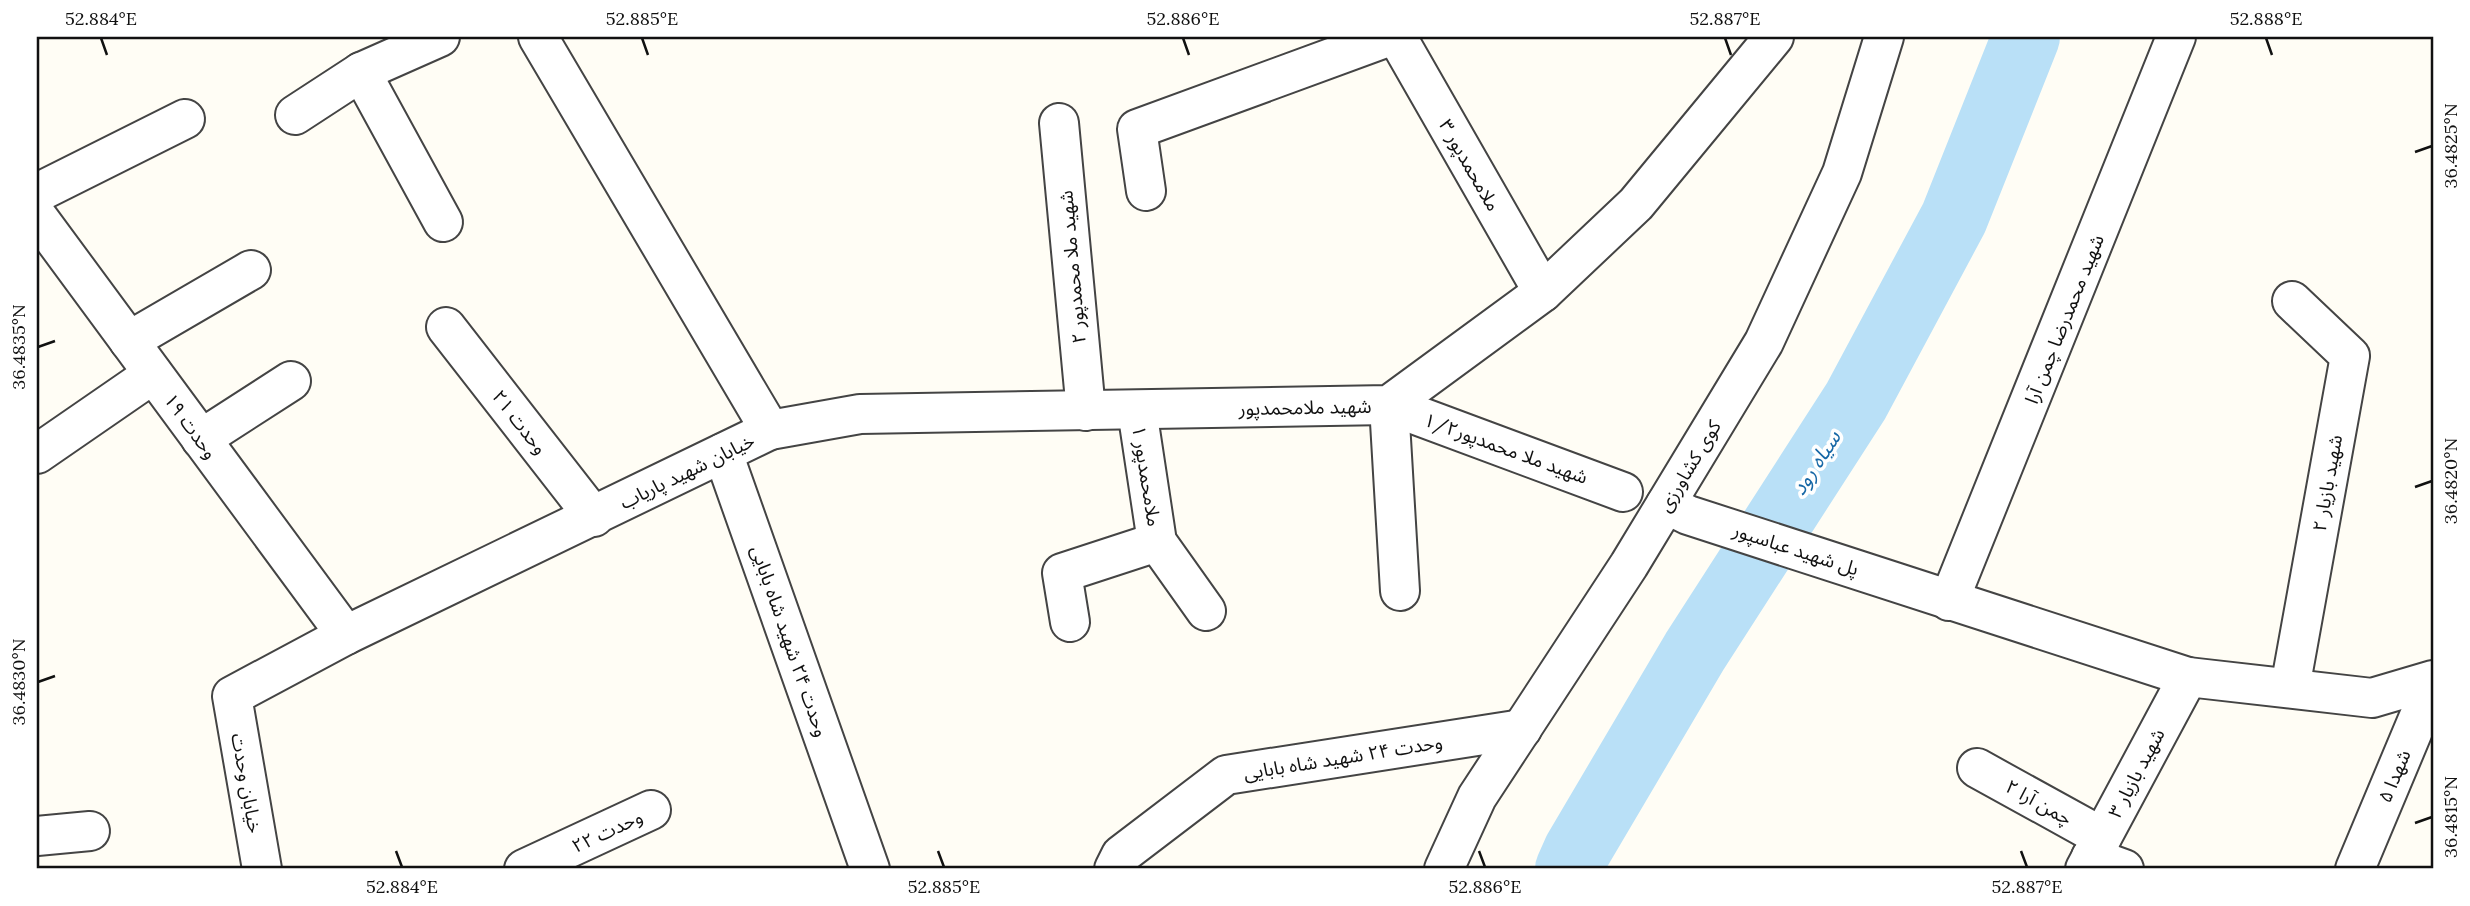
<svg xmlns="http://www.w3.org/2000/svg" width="2470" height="906" font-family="Lora,'Noto Sans Arabic',serif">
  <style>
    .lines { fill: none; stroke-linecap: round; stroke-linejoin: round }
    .river { stroke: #b9e0f7; stroke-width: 68 }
    .minor-casing { stroke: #444; stroke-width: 42 }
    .minor { stroke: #fff; stroke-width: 38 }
    .ticks { fill: none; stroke: #111; stroke-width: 2.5 }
    .labels { text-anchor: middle; stroke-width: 7; stroke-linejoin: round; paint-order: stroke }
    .street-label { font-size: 19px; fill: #111; stroke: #fff }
    .water-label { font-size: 21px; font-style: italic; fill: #1768a6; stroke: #fff }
    .neatline { fill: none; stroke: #111; stroke-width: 2.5 }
    .ticks-label { font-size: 18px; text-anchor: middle; fill: #111 }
  </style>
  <rect width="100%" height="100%" fill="#fffdf5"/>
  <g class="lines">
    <path class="river" d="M1569,869L1577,851L1695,651L1856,401L1954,218L2026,37"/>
    <g class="minor-casing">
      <g id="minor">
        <path d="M1397,37L1543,292"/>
        <path d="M361,72L443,222"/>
        <path d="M295,115L361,72L440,37"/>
        <path d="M1059,123L1086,411"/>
        <path d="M1146,191L1137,129L1388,37"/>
        <path d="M37,193L185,119"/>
        <path d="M37,216L346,635"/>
        <path d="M446,327L594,517"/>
        <path d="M129,341L251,270"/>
        <path d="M1389,405L1623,492"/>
        <path d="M1389,405L1400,591"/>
        <path d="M1137,410L1157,542L1206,611"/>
        <path d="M770,430L860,414L1389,405L1543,292L1636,204L1774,37"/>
        <path d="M201,439L291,381"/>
        <path d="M723,453L870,869"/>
        <path d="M37,454L153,374"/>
        <path d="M1666,504L1688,515L2188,677L2372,698L2433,680"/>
        <path d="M1949,601L2176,37"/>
        <path d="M1070,622L1062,573L1157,542"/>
        <path d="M2290,688L2350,356L2292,301"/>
        <path d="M1977,768L2102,837"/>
        <path d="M37,836L90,831"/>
        <path d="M2091,857L2124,869"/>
        <path d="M262,869L232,696L346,635L770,430L538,37"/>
        <path d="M524,869L651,810"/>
        <path d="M1114,869L1121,855L1226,775L1522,729"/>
        <path d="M1444,869L1477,797L1629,565L1764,342L1842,173L1884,37"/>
        <path d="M2085,869L2188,677"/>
        <path d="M2355,869L2433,683"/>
      </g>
    </g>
    <use href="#minor" class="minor"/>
  </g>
  <path class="ticks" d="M101,38L107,55M642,38L648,55M1183,38L1189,55M1725,38L1731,55M2266,38L2272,55M2415,152L2432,146M38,347L55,341M2415,487L2432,481M38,682L55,676M2415,823L2432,817M396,851L402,867M938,851L944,867M1479,851L1485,867M2021,851L2027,867"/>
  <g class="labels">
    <g class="street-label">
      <text transform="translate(1470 165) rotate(60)" y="7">ملامحمدپور ۳</text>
      <text transform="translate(1072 267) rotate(-95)" y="7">شهید ملا محمدپور ۲</text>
      <text transform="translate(2064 319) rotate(-68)" y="7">شهید محمدرضا چمن آرا</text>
      <text transform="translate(1305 407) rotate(-1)" y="7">شهید ملامحمدپور</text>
      <text transform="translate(520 422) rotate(52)" y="7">وحدت ۲۱</text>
      <text transform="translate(191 426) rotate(54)" y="7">وحدت ۱۹</text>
      <text transform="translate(1506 448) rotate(20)" y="7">شهید ملا محمدپور۱/۲</text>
      <text transform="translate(1689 466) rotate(-59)" y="7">کوی کشاورزی</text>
      <text transform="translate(687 471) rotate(-26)" y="7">خیابان شهید پاریاب</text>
      <text transform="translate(1147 476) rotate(81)" y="7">ملامحمدپور ۱</text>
      <text transform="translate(2327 483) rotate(-80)" y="7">شهید بازیار ۲</text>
      <text transform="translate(1796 549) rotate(18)" y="7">پل شهید عباسپور</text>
      <text transform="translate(790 641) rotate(71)" y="7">وحدت ۲۴ شهید شاه بابایی</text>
      <text transform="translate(1343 757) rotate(-9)" y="7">وحدت ۲۴ شهید شاه بابایی</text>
      <text transform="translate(2136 773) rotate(-62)" y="7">شهید بازیار ۳</text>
      <text transform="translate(2394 776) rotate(-67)" y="7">شهدا ۵</text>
      <text transform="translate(247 783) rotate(80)" y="7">خیابان وحدت</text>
      <text transform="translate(2039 802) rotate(29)" y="7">چمن آرا ۲</text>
      <text transform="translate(607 831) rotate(-25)" y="7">وحدت ۲۲</text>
    </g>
    <g class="water-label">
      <text transform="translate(1816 463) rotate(-57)" y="7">سیاه رود</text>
    </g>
  </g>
  <rect width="2470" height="906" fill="none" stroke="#ffffff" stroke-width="77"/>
  <rect x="38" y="38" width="2394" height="829" class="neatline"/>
  <g class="ticks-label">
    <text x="101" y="25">52.884°E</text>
    <text x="642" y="25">52.885°E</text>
    <text x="1183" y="25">52.886°E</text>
    <text x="1725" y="25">52.887°E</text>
    <text x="2266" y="25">52.888°E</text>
    <text transform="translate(2451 146) rotate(-90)" y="6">36.4825°N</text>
    <text transform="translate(19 347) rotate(-90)" y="6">36.4835°N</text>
    <text transform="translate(2451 481) rotate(-90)" y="6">36.4820°N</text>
    <text transform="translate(19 682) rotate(-90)" y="6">36.4830°N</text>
    <text transform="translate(2451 817) rotate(-90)" y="6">36.4815°N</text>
    <text x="402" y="893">52.884°E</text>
    <text x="944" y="893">52.885°E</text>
    <text x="1485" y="893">52.886°E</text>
    <text x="2027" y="893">52.887°E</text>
  </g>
</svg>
